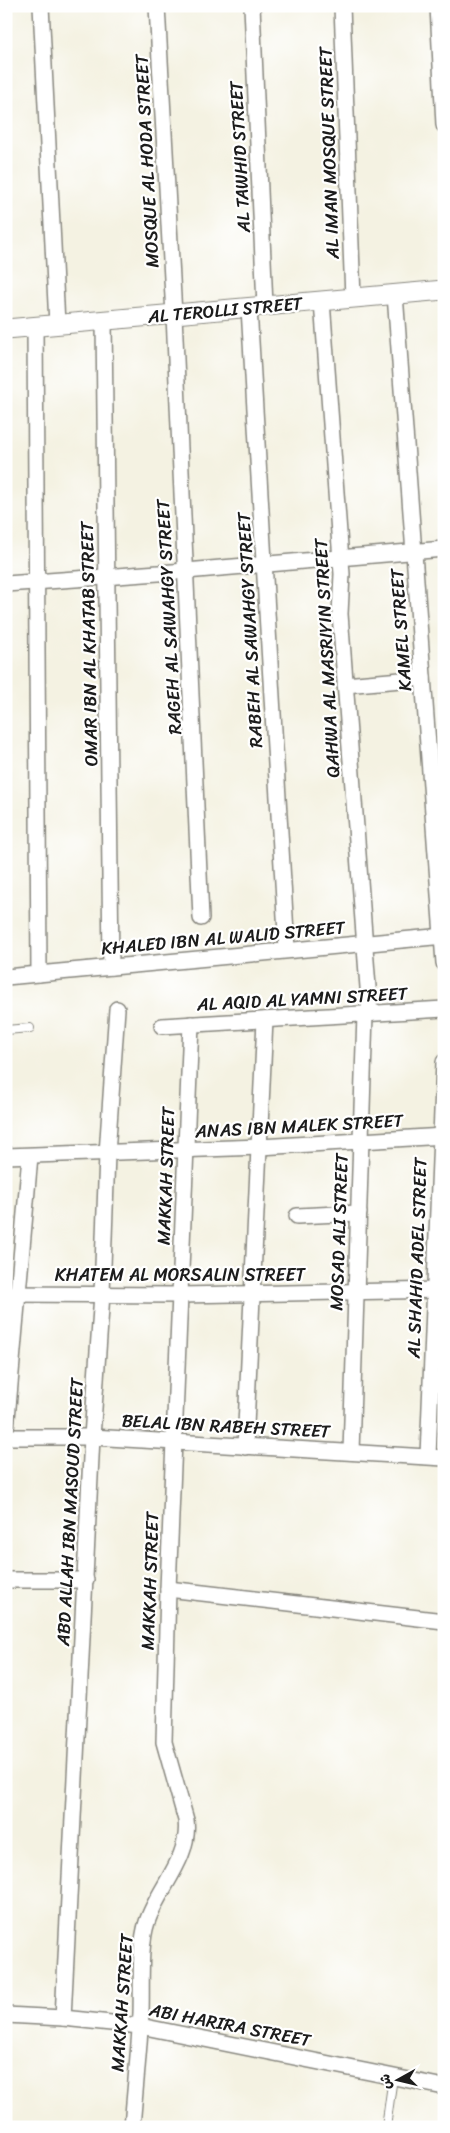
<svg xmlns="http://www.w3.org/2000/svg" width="450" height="2133" font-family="Sriracha,'Playpen Sans Arabic',sans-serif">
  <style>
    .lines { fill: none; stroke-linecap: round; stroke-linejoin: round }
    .service-casing { stroke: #88877f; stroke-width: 10 }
    .minor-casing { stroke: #88877f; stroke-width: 18 }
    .tertiary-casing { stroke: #88877f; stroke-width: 21 }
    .service { stroke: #fff; stroke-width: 8 }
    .minor { stroke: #fff; stroke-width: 15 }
    .tertiary { stroke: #fff; stroke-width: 19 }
    .labels { text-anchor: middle; stroke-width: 4.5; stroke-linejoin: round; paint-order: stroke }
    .street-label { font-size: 18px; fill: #1c1c1c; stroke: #fff }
  </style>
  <rect width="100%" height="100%" fill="#fff"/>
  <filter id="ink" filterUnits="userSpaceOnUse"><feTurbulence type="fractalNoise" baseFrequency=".02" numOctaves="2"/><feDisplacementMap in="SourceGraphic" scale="10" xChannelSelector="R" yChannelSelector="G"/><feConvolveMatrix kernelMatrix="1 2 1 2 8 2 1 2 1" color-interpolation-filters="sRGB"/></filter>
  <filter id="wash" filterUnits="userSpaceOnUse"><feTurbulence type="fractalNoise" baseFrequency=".0096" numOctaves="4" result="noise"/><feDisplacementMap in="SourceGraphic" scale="20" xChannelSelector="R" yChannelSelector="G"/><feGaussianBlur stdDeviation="1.12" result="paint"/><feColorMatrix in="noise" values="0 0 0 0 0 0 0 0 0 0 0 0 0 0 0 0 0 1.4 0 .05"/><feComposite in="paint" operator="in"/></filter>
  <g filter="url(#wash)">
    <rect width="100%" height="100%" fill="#f4f2e2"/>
  </g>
  <g filter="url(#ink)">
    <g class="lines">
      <g class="service-casing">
        <g id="service">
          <path d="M6,1030L30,1028"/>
          <path d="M386,2127L393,2077"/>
        </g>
      </g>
      <g class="minor-casing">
        <g id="minor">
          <path d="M41,6L57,324"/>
          <path d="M157,6L174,315L201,918"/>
          <path d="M252,6L265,306"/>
          <path d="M342,6L353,298"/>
          <path d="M438,6L444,125"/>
          <path d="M395,294L444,963"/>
          <path d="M322,301L342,574L340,614L370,1014"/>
          <path d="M249,308L287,950"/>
          <path d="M104,321L111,967"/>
          <path d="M35,326L39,974"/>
          <path d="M6,584L186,571L444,549"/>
          <path d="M345,685L423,678"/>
          <path d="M6,977L444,936"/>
          <path d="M162,1026L444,1009"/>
          <path d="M6,1156L260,1147L444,1136"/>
          <path d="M297,1216L359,1213"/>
          <path d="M6,1294L180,1295L444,1290"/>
          <path d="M6,1430L30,1156"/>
          <path d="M6,1437H92L444,1458"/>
          <path d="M245,1447L265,1020"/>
          <path d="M351,1452L365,1014"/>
          <path d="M428,1456L444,1062"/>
          <path d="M6,1580H86"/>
          <path d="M168,1589L444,1621"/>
          <path d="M6,2015L63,2018L140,2026L444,2087"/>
          <path d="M63,2018L92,1437L102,1294L107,1154L117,1009"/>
          <path d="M132,2127C135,2089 139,2051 141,2013C142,1987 139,1945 147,1922C158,1888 191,1858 186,1820L164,1742L168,1589L191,1024"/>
        </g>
      </g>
      <g class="tertiary-casing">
        <path id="tertiary" d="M6,329L444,290"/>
      </g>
      <use href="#service" class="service"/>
      <use href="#minor" class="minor"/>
      <use href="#tertiary" class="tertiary"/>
    </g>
  </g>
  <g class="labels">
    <g class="street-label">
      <text transform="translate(329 153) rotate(-92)" y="6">AL IMAN MOSQUE STREET</text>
      <text transform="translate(240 157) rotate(-93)" y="6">AL TAWHID STREET</text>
      <text transform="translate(147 161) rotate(-93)" y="6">MOSQUE AL HODA STREET</text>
      <text transform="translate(225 310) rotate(-5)" y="6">AL TEROLLI STREET</text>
      <text transform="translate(169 617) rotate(-93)" y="6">RAGEH AL SAWAHGY STREET</text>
      <text transform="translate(250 630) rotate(-93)" y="6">RABEH AL SAWAHGY STREET</text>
      <text transform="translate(401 630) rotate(-94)" y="6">KAMEL STREET</text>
      <text transform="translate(89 644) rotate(-91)" y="6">OMAR IBN AL KHATAB STREET</text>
      <text transform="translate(327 658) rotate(-93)" y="6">QAHWA AL MASRIYIN STREET</text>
      <text transform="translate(223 938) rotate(-5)" y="6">KHALED IBN AL WALID STREET</text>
      <text transform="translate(302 999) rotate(-3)" y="6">AL AQID AL YAMNI STREET</text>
      <text transform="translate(299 1126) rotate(-3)" y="6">ANAS IBN MALEK STREET</text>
      <text transform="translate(166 1176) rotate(-88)" y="6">MAKKAH STREET</text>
      <text transform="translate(339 1232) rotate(-88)" y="6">MOSAD ALI STREET</text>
      <text transform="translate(417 1258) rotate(-88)" y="6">AL SHAHID ADEL STREET</text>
      <text x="180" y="1281">KHATEM AL MORSALIN STREET</text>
      <text transform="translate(226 1426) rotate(3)" y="6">BELAL IBN RABEH STREET</text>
      <text transform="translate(70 1512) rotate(-87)" y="6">ABD ALLAH IBN MASOUD STREET</text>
      <text transform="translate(150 1581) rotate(-88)" y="6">MAKKAH STREET</text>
      <text transform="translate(122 2003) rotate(-86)" y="6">MAKKAH STREET</text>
      <text transform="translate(230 2025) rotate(11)" y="6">ABI HARIRA STREET</text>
    </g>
  </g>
  <rect width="450" height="2133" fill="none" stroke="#fff" stroke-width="25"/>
  <g transform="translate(398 2080) rotate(262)" stroke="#ffffff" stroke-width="4" paint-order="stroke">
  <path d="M0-4L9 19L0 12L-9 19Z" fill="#1c1c1c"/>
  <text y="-8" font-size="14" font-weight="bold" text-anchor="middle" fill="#1c1c1c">ش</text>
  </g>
</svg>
